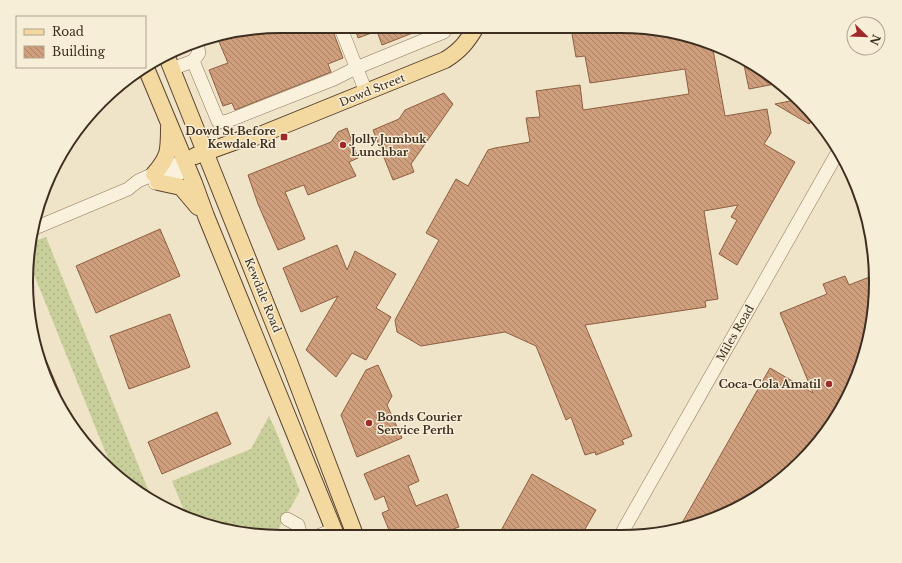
<svg xmlns="http://www.w3.org/2000/svg" width="902" height="563" font-family="'Libre Baskerville',serif">
  <style>
    .grass { fill: url(#grass-dots) }
    .building { fill: url(#building-back-hatch); stroke: #8d5f41 }
    .lines { fill: none; stroke-linecap: round; stroke-linejoin: round }
    .minor-casing { stroke: #8d765c; stroke-width: 14 }
    .major-casing { stroke: #5b4430; stroke-width: 18 }
    .minor { stroke: #faf1dc; stroke-width: 13 }
    .major { stroke: #f3d9a0; stroke-width: 16 }
    .poi-dot { fill: #9e2a2b; stroke: #f7eed8; stroke-width: 1.5 }
    .labels { text-anchor: middle; stroke-width: 3; stroke-linejoin: round; paint-order: stroke }
    .street-label { font-size: 11px; fill: #3d2e20; stroke: #f7eed8 }
    .poi-label { font-size: 11px; font-weight: bold; fill: #3d2e20; stroke: #f7eed8; text-anchor: end }
    .rim { fill: none; stroke: #3d2e20; stroke-width: 2 }
  </style>
  <defs>
    <pattern id="grass-dots" width="8" height="8" patternUnits="userSpaceOnUse"><rect width="8" height="8" fill="#c9cf9b"/><path d="M2 2h.1M6 6h.1" fill="none" stroke="#aeb285" stroke-width="1.8" stroke-linecap="round"/></pattern>
    <pattern id="building-back-hatch" width="6" height="6" patternUnits="userSpaceOnUse"><rect width="6" height="6" fill="#cf9f7d"/><path d="M-1 5l2 2M0 0l6 6M5-1l2 2" fill="none" stroke="#a98266"/></pattern>
  </defs>
  <rect width="100%" height="100%" fill="#f0e4c8"/>
  <g class="grass">
    <path d="M46,237L152,499L126,484L113,471L29,262L32,242Z"/>
    <path d="M269,416L275,429L300,491L275,535H248L183,517L185,513L172,481L251,449Z"/>
  </g>
  <g class="building">
    <path d="M282,26H331L343,58L328,64L331,72L235,110L232,103L223,106L209,70L228,63L217,37Z"/>
    <path d="M354,26L428,27L382,45L377,31L358,38Z"/>
    <path d="M571,28H654L712,44L725,116L767,109L771,133L764,144L795,162L737,265L719,254L737,220L731,217L738,205L704,211L718,299L705,301L706,307L585,325L632,436L622,440L624,444L596,455L595,452L585,455L571,417L566,420L536,346L505,332L421,346L397,332L395,320L439,240L426,233L456,179L468,186L488,150L495,148L530,142L526,118L540,117L536,91L580,85L583,110L689,94L685,69L590,83L585,56L576,57Z"/>
    <path d="M743,60L776,79L780,83L749,89Z"/>
    <path d="M444,93L453,104L411,164L414,172L393,180L373,130L399,119L405,110Z"/>
    <path d="M795,100L812,120L809,124L775,104Z"/>
    <path d="M347,128L358,158L349,162L356,176L308,195L304,185L285,192L305,239L278,250L258,204L248,175L331,142L338,132Z"/>
    <path d="M160,229L180,276L96,313L76,266Z"/>
    <path d="M337,245L347,270L355,251L396,274L376,308L391,317L366,360L352,353L336,377L306,350L338,296L301,312L283,268Z"/>
    <path d="M845,276L849,285L872,276L867,347L823,437L748,503L687,528L678,530L770,368L813,393L780,313L827,294L823,284Z"/>
    <path d="M170,314L190,367L129,389L110,336Z"/>
    <path d="M46,360L60,393L55,396L39,363Z"/>
    <path d="M378,365L392,396L387,405L402,438L357,457L341,415L366,370Z"/>
    <path d="M217,412L231,444L162,474L148,442Z"/>
    <path d="M409,455L419,481L408,486L416,506L447,494L459,527L437,535L435,530L421,536L391,535L382,513L389,510L384,496L375,500L364,474Z"/>
    <path d="M532,474L596,510L581,536H498Z"/>
  </g>
  <g class="lines">
    <g class="minor-casing">
      <g id="minor">
        <path d="M340,26L366,92"/>
        <path d="M193,61L199,53L196,41"/>
        <path d="M172,69L193,61L218,121L225,122L334,79L356,68L444,32"/>
        <path d="M155,183L188,170"/>
        <path d="M35,228L128,189L138,181L185,160"/>
        <path d="M287,519L298,525L301,535"/>
        <path d="M320,535L333,530"/>
        <path d="M620,536L839,150"/>
      </g>
    </g>
    <g class="major-casing">
      <g id="major">
        <path d="M167,57L290,364L355,535"/>
        <path d="M146,68L194,183L206,216L336,535"/>
        <path d="M195,156L245,138L255,137L445,60C460,51 467,42 476,27"/>
        <path d="M154,174C169,157 169,151 169,128"/>
        <path d="M158,182L181,187L198,207"/>
      </g>
    </g>
    <use href="#minor" class="minor"/>
    <use href="#major" class="major"/>
  </g>
  <g class="poi-dot">
    <rect x="280" y="133" width="8" height="8" rx="2"/>
    <circle cx="343" cy="145" r="4"/>
    <circle cx="829" cy="384" r="4"/>
    <circle cx="369" cy="423" r="4"/>
  </g>
  <g class="labels">
    <g class="street-label">
      <text transform="translate(372 90) rotate(-22)" y="4">Dowd Street</text>
      <text transform="translate(263 295) rotate(68)" y="4">Kewdale Road</text>
      <text transform="translate(735 333) rotate(-60)" y="4">Miles Road</text>
    </g>
    <g class="poi-label">
      <text x="276" y="135">Dowd St Before<tspan x="276" dy="13">Kewdale Rd</tspan></text>
      <text x="351" y="143" text-anchor="start">Jolly Jumbuk<tspan x="351" dy="13">Lunchbar</tspan></text>
      <text x="821" y="388">Coca-Cola Amatil</text>
      <text x="377" y="421" text-anchor="start">Bonds Courier<tspan x="377" dy="13">Service Perth</tspan></text>
    </g>
  </g>
  <path d="M0 0H902V563H0ZM281 33H621A248 248 0 0 1 869 281V282A248 248 0 0 1 621 530H281A248 248 0 0 1 33 282V281A248 248 0 0 1 281 33Z" fill="#f7eed8" fill-rule="evenodd"/>
  <path class="rim" d="M281 33H621A248 248 0 0 1 869 281V282A248 248 0 0 1 621 530H281A248 248 0 0 1 33 282V281A248 248 0 0 1 281 33Z"/>
  <rect x="16" y="16" width="130" height="52" fill="#f7eed8" stroke="#ada18e"/>
  <rect x="24" y="29" width="20" height="6" fill="#f3d9a0" stroke="#ada18e"/>
  <text x="52" y="36" font-size="12" fill="#3d2e20">Road</text>
  <rect x="24" y="46" width="20" height="12" fill="url(#building-back-hatch)" stroke="#ada18e"/>
  <text x="52" y="56" font-size="12" fill="#3d2e20">Building</text>
  <g transform="translate(866 36) rotate(113)"><circle r="19" fill="#f7eed8" stroke="#ada18e"/>
  <path d="M0-3L7 15L0 10L-7 15Z" fill="#9e2a2b"/>
  <text y="-6" font-size="11" font-weight="bold" text-anchor="middle" fill="#3d2e20">N</text>
  </g>
</svg>
